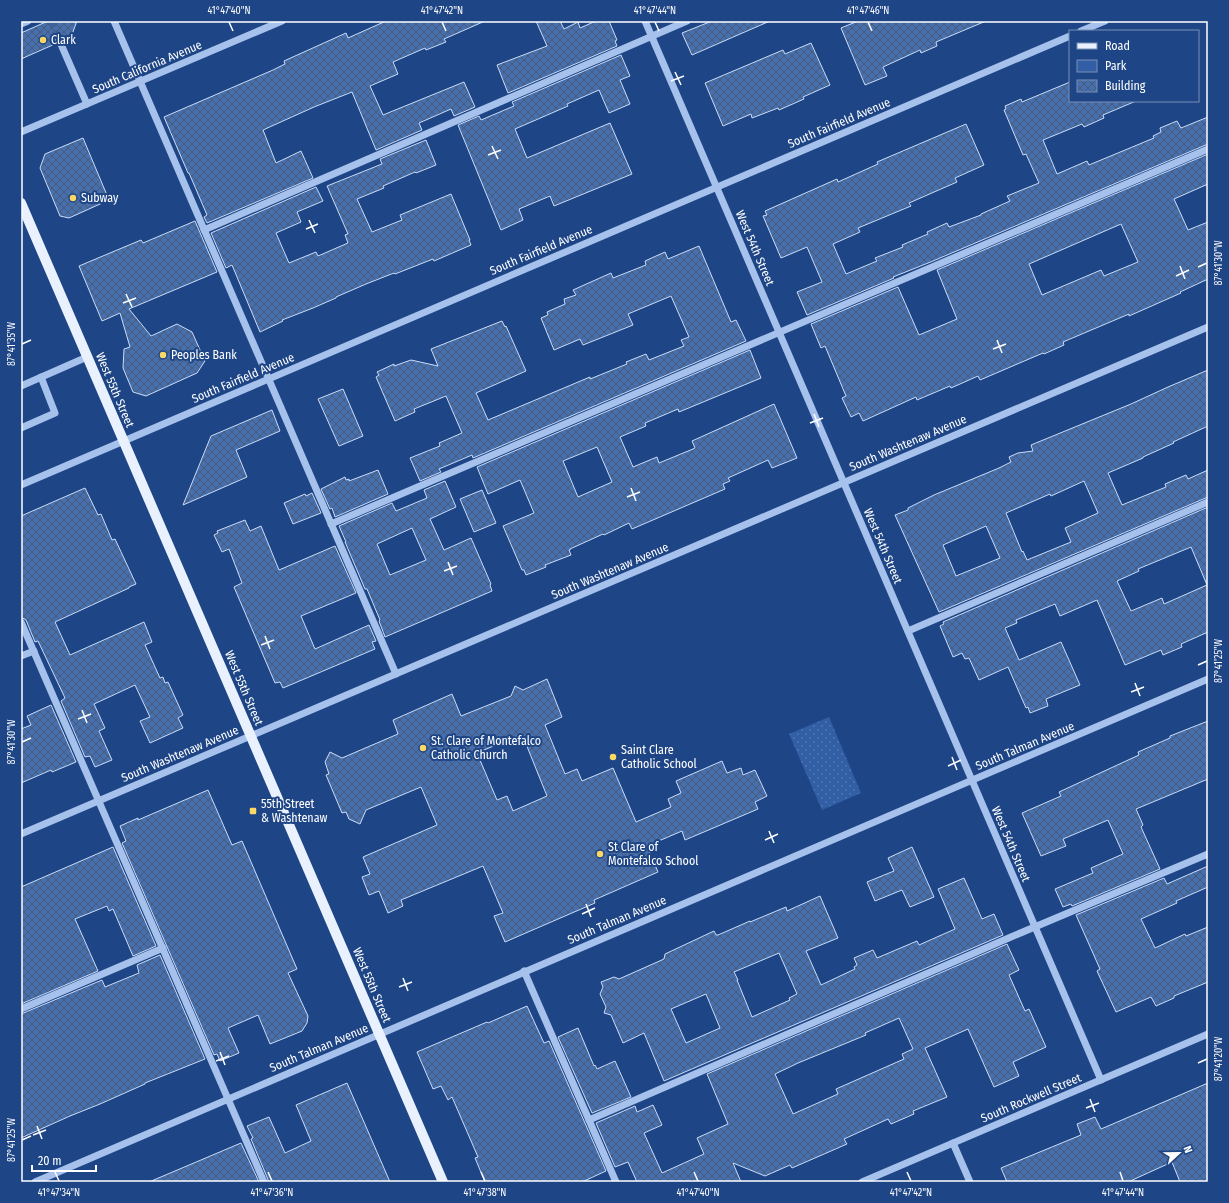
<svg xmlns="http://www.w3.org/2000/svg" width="1229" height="1203" font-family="'Fira Sans Condensed',sans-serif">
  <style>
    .green { fill: url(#green-dots) }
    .building { fill: url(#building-cross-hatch); stroke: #cbdcf8; fill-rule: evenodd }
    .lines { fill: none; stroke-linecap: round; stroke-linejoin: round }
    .minor-tunnel { stroke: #406198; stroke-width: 7; stroke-dasharray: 7 3.5; stroke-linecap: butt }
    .minor { stroke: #a6c1eb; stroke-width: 7 }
    .major { stroke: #eaf1fe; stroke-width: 10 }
    .ticks { fill: none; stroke: #fff; stroke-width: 1.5 }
    .poi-dot { fill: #fad865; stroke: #1e4586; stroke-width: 1.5 }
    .labels { text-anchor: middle; stroke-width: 4; stroke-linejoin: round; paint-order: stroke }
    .poi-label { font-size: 12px; fill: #fff; stroke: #1e4586; text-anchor: start }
    .street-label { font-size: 12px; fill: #fff; stroke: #1e4586 }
    .neatline { fill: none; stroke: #fff; stroke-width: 1.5 }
    .ticks-label { font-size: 10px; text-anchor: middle; fill: #fff }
  </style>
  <defs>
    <pattern id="green-dots" width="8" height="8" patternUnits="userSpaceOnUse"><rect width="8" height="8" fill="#315ea4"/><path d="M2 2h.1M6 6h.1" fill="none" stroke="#5076b2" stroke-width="1.8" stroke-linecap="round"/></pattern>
    <pattern id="building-cross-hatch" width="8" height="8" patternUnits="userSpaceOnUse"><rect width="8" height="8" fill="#466faf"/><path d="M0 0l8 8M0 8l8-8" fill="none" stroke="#4a5a74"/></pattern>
  </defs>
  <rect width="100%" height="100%" fill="#1e4586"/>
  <path class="green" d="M829,717L861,793L822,810L789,734Z"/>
  <g class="building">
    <path d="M48,21H77L71,37L65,40L63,38L58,37L56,39L55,44L21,59V33Z"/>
    <path d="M386,21H485L444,39L446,42L426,50L425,48L393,62L398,74L370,86L383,115L464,82L475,107L454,116L451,109L419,123L422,130L376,150L352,92L314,107L263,130L276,163L301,151L313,178L207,223L204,217L207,215L189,173H188L164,117L273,70L285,64L284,61L346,33L348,38Z"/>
    <path d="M536,21H560L564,29L578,22L580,28L596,21H609L617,40L615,41L617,46L508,93L497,65L547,46Z"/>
    <path d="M712,21H770L692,55L682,33Z"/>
    <path d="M858,21H986L936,42L937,46L921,53L920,50L883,67L887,76L865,85L841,28Z"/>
    <path d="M811,43L830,85L803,97L804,99L779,110L778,108L752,118L751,114L723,126L705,83L783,50L785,54Z"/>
    <path d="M621,55L630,76L620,80L630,104L609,113L599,90L567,104L568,106L515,129L527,158L610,123L632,174L554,206L550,196L519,209L523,220L501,230L458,125L479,116L481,120L514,106L512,102Z"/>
    <path d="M1070,82V101H1136L1103,115L1104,118L1084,127L1082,124L1043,140L1057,174L1087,161L1089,165L1154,138L1153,136L1161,132L1160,128L1177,121L1181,128L1208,117V144L933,261L893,277L894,278L807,315L797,292L822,282L807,247L781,258L763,216L767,215L765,211L837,179L838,182L878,164L877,162L966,124L984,165L955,178L957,182L909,203L911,206L858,228L860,232L833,244L846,274L877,261L875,258L903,247L902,245L928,234L927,232L947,223L949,227L981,215V214L1010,201L1007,196L1039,183L1026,154L1023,155L1004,110L1006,109L1005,106L1021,99L1022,102Z"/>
    <path d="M83,138L109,200L69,218L60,216L40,168L45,154Z"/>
    <path d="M426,140L436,165L416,173L415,172L383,186L384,188L357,199L372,232L402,220L400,215L451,194L470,240H469L471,245L434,261L433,259L395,274L394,273L366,284L336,297V298L313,308L282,320L283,321L260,332L232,265L226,268L211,233L316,187L323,201L297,212L301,222L276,233L289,263L316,252L318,256L348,243L345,235L348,234L327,186L382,164L380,159Z"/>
    <path d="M1208,154V184L1174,199L1188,230L1208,222V279L1180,292L1181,293L1129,316V314L1063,342L1064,345L1044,354L1043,353L980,380L978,376L951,388L950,386L917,400L916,397L863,421L859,413L851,417L842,398L846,396L825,346L821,348L811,324L898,287L919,335L957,319L937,270ZM1121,224L1138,262L1104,276L1101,270L1042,295L1029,264Z"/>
    <path d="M195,221L217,272L129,309L151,336L177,324L192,332L205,361L197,373L146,396L133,392L123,368L124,349L130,347L120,313L102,321L79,266L141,240L143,243Z"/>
    <path d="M699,246L731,322L736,320L746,341L473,458L472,455L439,469L441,472L420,481L410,458L440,446L439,443L462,433L446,396L414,409L415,412L395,421L376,377L379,375L377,372L394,364V366L411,360L438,366L431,349L502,321L505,327L506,326L526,371L476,393L488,420L590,377V379L627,364L626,362L646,354L649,360L684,346L681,340L689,337L671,296L628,314L633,325L583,345L580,339L554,350L541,318L548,315L547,312L565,304L564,299L576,295L573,290L611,273L613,278L646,265L645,261L665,252L668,259Z"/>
    <path d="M750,350L761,378L679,412L678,409L645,423L646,426L620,437L633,467L657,457L659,463L693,449L695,448L692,441L774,404L797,458L772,468L768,460L728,478L730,481L723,484L725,489L632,529L629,523L604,535L603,534L570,549V550H569L571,555L545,565L546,567L526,575L524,570H522L503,526L534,513L520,480L488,494L477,467ZM597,447L612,482L578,497L563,461Z"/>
    <path d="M1208,370V426L1173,442L1174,443L1143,457V458L1108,473L1122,505L1166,487L1165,484L1186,475L1188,479L1208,470V497L939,612L895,515L908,510V508L934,495L999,468L1011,462L1009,457L1018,453L1033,451L1031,445L1131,404L1168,387ZM1084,481L1098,513L1065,528L1071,542L1027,560L1023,551L1022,552L1006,513L1050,494L1051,496ZM986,526L1000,558L956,576L943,545Z"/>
    <path d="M343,389L363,436L339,446L318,399Z"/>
    <path d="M272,410L280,431L236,450L247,477L183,505L211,436Z"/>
    <path d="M378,470L388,494L335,517L332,508L330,509L321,489L345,477L346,480L349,479V481Z"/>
    <path d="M445,481L456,507L430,519L444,550L471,538L491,584L490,585L492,591L385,637L379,621L380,620L367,589H365L345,542H346L339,526L392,503L396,511L427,498L424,490ZM412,528L426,560L390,575L377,544Z"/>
    <path d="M85,488L98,515L101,514L112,540L115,539L136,584L129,587V588L55,622L70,655L144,622L152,642L145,645L160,678L163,677L165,683L168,682L183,715L178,718L183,728L150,743L140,721L150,717L135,685L94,704L105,728L99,731L112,760L95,767L90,756L85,757L61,701L65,698L38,641L35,642L26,620L21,617V516Z"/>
    <path d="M482,490L496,523L474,532L460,499Z"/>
    <path d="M312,493L321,513L293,524L284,503L305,494L306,496Z"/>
    <path d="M1208,507V632L1181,644L1182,647L1163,655L1161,650L1125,665L1097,600L1060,616L1055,604L1016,620L1017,623L1005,628L1019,660L1061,642L1080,685L1046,699L1048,706L1030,713L1028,707L1026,708L1008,667L979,680L969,658L965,659L962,653L953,657L940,626L944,624L943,622ZM1191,547L1207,585L1164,604L1162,598L1131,611L1117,581L1139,571L1138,569Z"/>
    <path d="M245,520L250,531L261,526L279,570L335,546L356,593L301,616L315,649L369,625L376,641L372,642L375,649L283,688L280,682L275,683L234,587L242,583L229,549L222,552L214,535L218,533L217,531Z"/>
    <path d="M547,679L562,717L545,725L565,774L577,769L582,781L613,768L636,822L671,807L668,799L681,793L676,781L722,761L727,773L741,768L743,775L755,770L767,796L755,802L758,809L685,840L682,831L647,846L658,872L594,900L595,903L505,942L494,916L503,913L483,866L401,900L403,906L388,913L379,891L369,895L362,877L370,874L363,857L437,825L421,787L366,810L360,824L349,819L346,812L342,813L326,775L329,774L325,762L330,752L342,758L398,734L393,720L452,694L461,716L511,696L515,686L523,690ZM522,734L547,796L513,811L507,796L497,800L477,753Z"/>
    <path d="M51,705L76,762L52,772L51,770L21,783V729L31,725L27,716Z"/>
    <path d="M1208,721V779L1136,809L1143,825L1141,827L1160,869L1072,906L1071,904L1063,907L1055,889L1093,873L1091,868L1123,854L1108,820L1063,839L1066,846L1041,856L1022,813L1061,796L1059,792L1139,755L1138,752L1170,738V736Z"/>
    <path d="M208,790L232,845L242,841L297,969L288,973L308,1016L307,1023L302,1031L270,1044L258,1015L228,1028L239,1053L220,1061L217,1054L214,1055L122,843L126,841L120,826L138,818V820Z"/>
    <path d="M113,847L156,946L133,956L113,909L109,911L107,906L75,919L98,971L21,1004V887Z"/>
    <path d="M912,847L934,897L910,907L902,890L875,901L867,882L894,871L888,858Z"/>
    <path d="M1208,866V887L1176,901L1177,903L1141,919L1155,948L1185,934L1186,936L1208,927V982L1174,996V998L1156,1006L1151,997L1116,1012L1097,971L1100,969L1076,915L1164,878L1167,884Z"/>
    <path d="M964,878L982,919L994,914L1003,935L664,1081L644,1033L623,1043L611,1015L604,1013L606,1007L600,994L603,987L601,982L614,977L619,979L664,959L665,954L714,931L716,935H718L750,921V922L786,907L787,911L820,896L838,938L806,951L821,985L855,969L854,967L857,965L854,958L873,950L877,958L917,941L919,945L955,929L938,889ZM779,953L797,994L789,998L790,1000L752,1017L737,980H738L734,972ZM706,994L720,1028L686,1043L671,1009Z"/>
    <path d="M1007,944L1019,970L1009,975L1025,1011L1029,1009L1046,1047L1013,1062L1019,1076L994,1087L968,1029L925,1048L947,1097L913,1111L914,1114L891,1124L888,1119L844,1139L847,1144L792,1168L790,1165L765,1176L733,1163L741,1182H637L628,1162L615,1167L596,1123L635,1106L637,1112L653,1105L662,1125L644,1133L662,1173L704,1154L697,1138L728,1124L707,1074ZM899,1018L913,1049L902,1054L904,1059L836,1089L838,1094L793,1114L775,1074L798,1063L866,1035L865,1033Z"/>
    <path d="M160,955L205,1059L145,1083V1084L100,1104L70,1116L21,1138V1014L102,980L105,987L139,973L137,965Z"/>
    <path d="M527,1006L544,1043L549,1041L606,1171L582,1182H485L475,1158L478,1157L452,1097L448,1100L441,1086L433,1089L417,1052L487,1022L488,1023Z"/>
    <path d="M578,1028L594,1066L595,1065L597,1069L615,1061L631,1097L592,1113L558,1037Z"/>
    <path d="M347,1083L390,1182H269L251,1139L253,1138L247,1126L269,1117L285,1153L311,1141L296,1105Z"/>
    <path d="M1208,1083V1182H1180L1172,1162L1128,1182H1007L1001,1168L1081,1135L1077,1124L1095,1117L1101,1129Z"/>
    <path d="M241,1143L259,1182H149Z"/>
  </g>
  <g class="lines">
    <path class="minor-tunnel" d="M51,21L60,42"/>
    <g class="minor">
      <path d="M114,21L396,674"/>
      <path d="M645,21L1101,1080"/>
      <path d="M21,24L28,21"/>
      <path d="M1081,31L1105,21"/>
      <path d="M60,42L87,104"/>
      <path d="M21,132L282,21"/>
      <path d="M204,230L687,21"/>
      <path d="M21,386L87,357"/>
      <path d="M21,428L55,413L41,377"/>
      <path d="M21,485L1070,36"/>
      <path d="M331,524L1208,149"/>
      <path d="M21,622L264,1182"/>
      <path d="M908,631L1208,502"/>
      <path d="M21,656L34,651"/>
      <path d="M21,834L1208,327"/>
      <path d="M524,971L616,1182"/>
      <path d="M21,1009L163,948"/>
      <path d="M589,1120L1011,937L1208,854"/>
      <path d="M953,1143L970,1182"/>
      <path d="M35,1182L1208,679"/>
      <path d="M862,1182L1208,1034"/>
    </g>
    <path class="major" d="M21,203L443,1182"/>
  </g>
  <path class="ticks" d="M229,22L233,31M442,22L446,31M655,22L659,31M868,22L872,31M675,72L681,85M671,81L684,76M492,146L498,159M488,155L501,150M309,220L315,233M306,229L318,224M1180,266L1185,279M1198,267L1207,263M1176,276L1189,270M126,294L132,307M123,303L136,298M997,340L1002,353M22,344L31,340M993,349L1006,344M814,414L819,427M810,423L823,418M631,488L636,501M627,497L640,492M448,562L453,575M444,571L457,566M265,636L270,649M261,645L274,640M1198,665L1207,661M1135,683L1140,696M1131,692L1144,687M82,710L87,723M78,719L91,714M22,742L31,738M952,757L957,770M948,766L961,760M769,831L774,843M765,840L778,834M586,904L591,917M582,914L595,908M403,978L408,991M399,987L412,982M220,1052L225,1065M216,1061L229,1056M1198,1063L1207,1059M1090,1099L1095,1112M1086,1108L1099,1103M37,1126L42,1139M33,1135L46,1130M22,1140L31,1136M55,1172L59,1181M268,1172L272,1181M481,1172L485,1181M694,1172L698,1181M907,1172L911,1181M1120,1172L1123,1181"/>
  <g class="poi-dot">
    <circle cx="43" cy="40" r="4"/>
    <circle cx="73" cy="198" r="4"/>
    <circle cx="163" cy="355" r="4"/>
    <circle cx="423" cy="748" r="4"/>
    <circle cx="613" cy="757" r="4"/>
    <rect x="249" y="807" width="8" height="8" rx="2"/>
    <circle cx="600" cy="854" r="4"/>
  </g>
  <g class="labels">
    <g class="poi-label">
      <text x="51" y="44">Clark</text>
      <text x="81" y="202">Subway</text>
      <text x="171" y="359">Peoples Bank</text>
      <text x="431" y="745">St. Clare of Montefalco<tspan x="431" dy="14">Catholic Church</tspan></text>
      <text x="621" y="754">Saint Clare<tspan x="621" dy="14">Catholic School</tspan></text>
      <text x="261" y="808">55th Street<tspan x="261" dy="14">&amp; Washtenaw</tspan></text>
      <text x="608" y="851">St Clare of<tspan x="608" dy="14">Montefalco School</tspan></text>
    </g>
    <g class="street-label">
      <text transform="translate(147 67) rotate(-23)" y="4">South California Avenue</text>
      <text transform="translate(839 123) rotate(-23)" y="4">South Fairfield Avenue</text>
      <text transform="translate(755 248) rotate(67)" y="4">West 54th Street</text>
      <text transform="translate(541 250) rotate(-23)" y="4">South Fairfield Avenue</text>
      <text transform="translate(243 378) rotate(-23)" y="4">South Fairfield Avenue</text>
      <text transform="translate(115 390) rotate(67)" y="4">West 55th Street</text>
      <text transform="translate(908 443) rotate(-23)" y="4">South Washtenaw Avenue</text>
      <text transform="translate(883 546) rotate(67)" y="4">West 54th Street</text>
      <text transform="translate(610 571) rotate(-23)" y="4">South Washtenaw Avenue</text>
      <text transform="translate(244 688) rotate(67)" y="4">West 55th Street</text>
      <text transform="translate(1025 746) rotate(-23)" y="4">South Talman Avenue</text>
      <text transform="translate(180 754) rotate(-23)" y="4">South Washtenaw Avenue</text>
      <text transform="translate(1011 844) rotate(67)" y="4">West 54th Street</text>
      <text transform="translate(617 920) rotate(-23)" y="4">South Talman Avenue</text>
      <text transform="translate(372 985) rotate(67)" y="4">West 55th Street</text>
      <text transform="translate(319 1048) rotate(-23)" y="4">South Talman Avenue</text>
      <text transform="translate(1031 1098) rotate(-23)" y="4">South Rockwell Street</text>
    </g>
  </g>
  <rect width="1229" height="1203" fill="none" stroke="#1e4586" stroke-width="44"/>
  <rect x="1069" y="30" width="130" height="72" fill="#1e4586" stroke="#788fb6"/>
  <rect x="1077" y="43" width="20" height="6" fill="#eaf1fe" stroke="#788fb6"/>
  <text x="1105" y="50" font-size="12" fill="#ffffff">Road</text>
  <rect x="1077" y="60" width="20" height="12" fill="#315ea4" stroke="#788fb6"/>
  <text x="1105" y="70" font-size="12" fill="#ffffff">Park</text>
  <rect x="1077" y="80" width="20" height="12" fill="url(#building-cross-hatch)" stroke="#788fb6"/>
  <text x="1105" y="90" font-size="12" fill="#ffffff">Building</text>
  <g transform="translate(1179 1153) rotate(68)" stroke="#1e4586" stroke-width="3" paint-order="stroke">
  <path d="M0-3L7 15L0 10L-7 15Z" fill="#ffffff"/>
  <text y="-6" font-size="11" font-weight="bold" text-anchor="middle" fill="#ffffff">N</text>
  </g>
  <path d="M32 1165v6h64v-6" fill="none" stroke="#ffffff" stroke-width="2"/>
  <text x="38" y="1165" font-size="12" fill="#ffffff" stroke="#1e4586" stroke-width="3" paint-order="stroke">20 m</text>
  <rect x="22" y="22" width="1185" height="1159" class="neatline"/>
  <g class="ticks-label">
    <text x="229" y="14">41°47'40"N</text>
    <text x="442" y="14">41°47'42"N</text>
    <text x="655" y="14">41°47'44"N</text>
    <text x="868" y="14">41°47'46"N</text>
    <text transform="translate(1218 263) rotate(-90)" y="4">87°41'30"W</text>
    <text transform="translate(11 344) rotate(-90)" y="4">87°41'35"W</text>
    <text transform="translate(1218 661) rotate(-90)" y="4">87°41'25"W</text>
    <text transform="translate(11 742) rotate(-90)" y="4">87°41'30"W</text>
    <text transform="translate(1218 1059) rotate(-90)" y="4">87°41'20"W</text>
    <text transform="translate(11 1140) rotate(-90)" y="4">87°41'25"W</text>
    <text x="59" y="1196">41°47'34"N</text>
    <text x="272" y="1196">41°47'36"N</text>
    <text x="485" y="1196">41°47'38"N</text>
    <text x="698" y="1196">41°47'40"N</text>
    <text x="911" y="1196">41°47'42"N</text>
    <text x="1123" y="1196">41°47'44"N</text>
  </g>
</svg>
